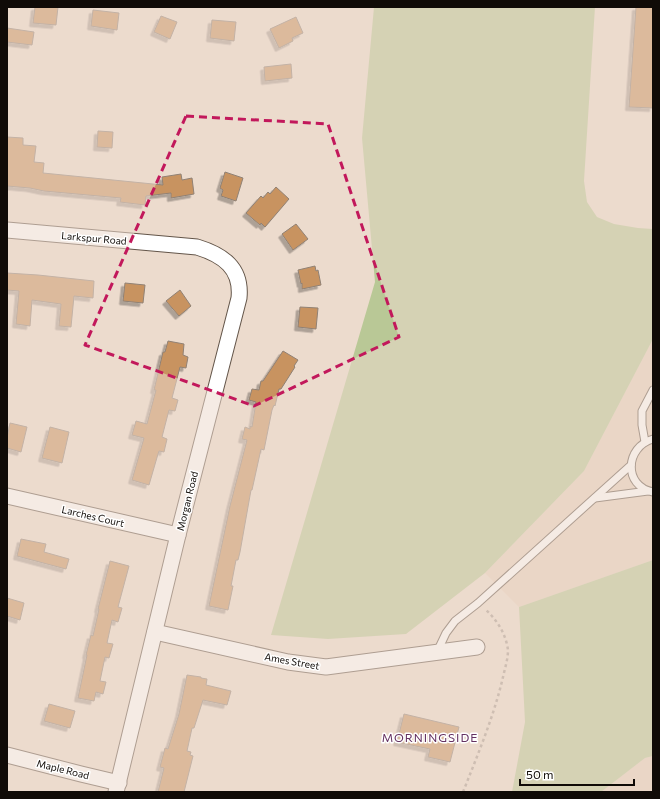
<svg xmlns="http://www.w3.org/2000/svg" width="660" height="799" font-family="Commissioner,sans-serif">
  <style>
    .built { fill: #e7d0bc }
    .green { fill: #b9c896 }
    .building { fill: #c89361; stroke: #908174; filter: url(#shadow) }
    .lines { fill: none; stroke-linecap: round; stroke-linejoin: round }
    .service-casing { stroke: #635549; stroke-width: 9 }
    .minor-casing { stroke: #635549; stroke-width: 17 }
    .path { stroke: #a99c91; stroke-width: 2.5; stroke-dasharray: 3 3; stroke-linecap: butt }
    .service { stroke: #fff; stroke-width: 7 }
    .minor { stroke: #fff; stroke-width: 15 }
    .marked { fill: none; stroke: #c2185b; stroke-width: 3; stroke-dasharray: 8 5; stroke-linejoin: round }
    .labels { text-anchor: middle; stroke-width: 3; stroke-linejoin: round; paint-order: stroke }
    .street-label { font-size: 10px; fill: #100b07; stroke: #fff }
    .quarter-label { font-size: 12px; letter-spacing: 1px; fill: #653262; stroke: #fff }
  </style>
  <defs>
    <filter id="shadow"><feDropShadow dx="-3.5" dy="3.5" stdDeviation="0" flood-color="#0004"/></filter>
  </defs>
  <rect width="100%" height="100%" fill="#ecdbcd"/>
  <g class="built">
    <path d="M653,339V560L519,607L485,573L584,471Z"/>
    <path d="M653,756V792H601L645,758Z"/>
  </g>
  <g class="green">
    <path d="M374,7H595L584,181L587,202L597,217L614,224L638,228L653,229V339L584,471L485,573L406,634L328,639L271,635L375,282L362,138Z"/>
    <path d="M653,560V756L645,758L601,792H512L525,722L519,607Z"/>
  </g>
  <g class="building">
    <path d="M35,7H58L56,25L33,23Z"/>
    <path d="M636,7H653V108L629,107Z"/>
    <path d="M93,10L119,13L117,30L91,26Z"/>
    <path d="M161,16L177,22L170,39L154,32Z"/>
    <path d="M296,17L303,33L292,38L293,41L279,48L270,29Z"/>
    <path d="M212,20L236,22L234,41L210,38Z"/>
    <path d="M7,28L34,32L32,45L7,42Z"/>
    <path d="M291,64L292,78L265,81L264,67Z"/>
    <path d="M98,131L113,132L112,148L97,147Z"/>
    <path d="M7,137L23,138V145L36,146L34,162L44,163L43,173L163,185L162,177L181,174L182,180L192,178L194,194L171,198V193L146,196L145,205L120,202L121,198L44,191L30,188L7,186Z"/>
    <path d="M225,172L243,178L236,201L221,196L223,190L220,188Z"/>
    <path d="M276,187L289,199L265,227L261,223L260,225L246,213L261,196L263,198L268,192L270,194Z"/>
    <path d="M296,224L308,239L293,250L282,234Z"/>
    <path d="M315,266L316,271L318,270L321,285L302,289V283L301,284L298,270Z"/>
    <path d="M7,273L38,275L94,281L93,298L74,296L71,327L59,326L61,304L32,300L30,326L16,324L19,291L7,290Z"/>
    <path d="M125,283L145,285L143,303L123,301Z"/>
    <path d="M180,290L191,306L179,316L166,301Z"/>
    <path d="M300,307L318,308L316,329L298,327Z"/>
    <path d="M168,341L184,344L183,355L188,357L186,368L180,367L172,398L178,400L175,411L169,410L162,437L167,439L164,452L159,451L158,454L149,485L132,480L144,438L132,435L136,421L147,424L156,390H154L163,352H165Z"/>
    <path d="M283,351L298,360L294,366L295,367L281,389H279L275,406L274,405L272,410L264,450L261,449L252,490H251L240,552L238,560H236L231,586H233L228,610L209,606L230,506L247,440L242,439L245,427L250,429V426L252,427L256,402L249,400L252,389L259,390L261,381H263Z"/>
    <path d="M10,423L27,427L21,452L7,448V438Z"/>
    <path d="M50,427L69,432L62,463L42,458Z"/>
    <path d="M21,539L46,544L44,552L69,559L66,569L17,556Z"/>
    <path d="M110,561L129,566L118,607L122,608L118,622L112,620L107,643L113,644L109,658L105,657L100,681L106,682L103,694L96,692L94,701L78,698L87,655H86L91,635L93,636L99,609H98Z"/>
    <path d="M7,598L24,603L20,620L7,616Z"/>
    <path d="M187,675L201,677V678L207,679L206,685L231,691L227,705L203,700L194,728H192L187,751L191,752L190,755L193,756L184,792H158L164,768L160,767L165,748L168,749L179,714Z"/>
    <path d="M49,704L75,711L70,728L44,721Z"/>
    <path d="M404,714L459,727L450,762L428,757L430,749L397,742Z"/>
  </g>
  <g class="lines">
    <g class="service-casing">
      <g id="service">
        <path d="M653,439C625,447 623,486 653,492"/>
        <path d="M645,442L642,425V411L653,390"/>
        <path d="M595,498L648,491"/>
        <path d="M437,652L446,633L455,621L478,603L631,465"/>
      </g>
    </g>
    <g class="minor-casing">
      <g id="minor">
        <path d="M7,230L197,247C223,255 242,268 239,298L178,535L116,792"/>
        <path d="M7,496L178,535"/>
        <path d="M155,632L288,662L326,667L477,647"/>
        <path d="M7,755L81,774L119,783"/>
      </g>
    </g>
    <path class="path" d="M463,792C478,754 494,716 503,677C505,668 508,659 508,650C506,634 497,620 486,610"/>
    <use href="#service" class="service"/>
    <use href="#minor" class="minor"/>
  </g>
  <path d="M0 0H660V799H0ZM186,116L328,124L399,337L254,406L85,345Z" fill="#ecdbcd" fill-opacity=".55" fill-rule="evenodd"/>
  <path class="marked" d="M186,116L328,124L399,337L254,406L85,345Z"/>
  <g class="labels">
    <g class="street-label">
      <text transform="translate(94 238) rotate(5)" y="4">Larkspur Road</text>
      <text transform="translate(187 501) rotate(-76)" y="4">Morgan Road</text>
      <text transform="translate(93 516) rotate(13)" y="4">Larches Court</text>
      <text transform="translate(292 661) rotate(10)" y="4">Ames Street</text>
      <text transform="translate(63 769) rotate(14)" y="4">Maple Road</text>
    </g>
    <g class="quarter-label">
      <text x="430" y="742">MORNINGSIDE</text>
    </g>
  </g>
  <rect width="660" height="799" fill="none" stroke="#100b07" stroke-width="16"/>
  <path d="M520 779v6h114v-6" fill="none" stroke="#100b07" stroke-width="2"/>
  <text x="526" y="779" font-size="12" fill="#100b07" stroke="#ffffff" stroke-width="3" paint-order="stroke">50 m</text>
</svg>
